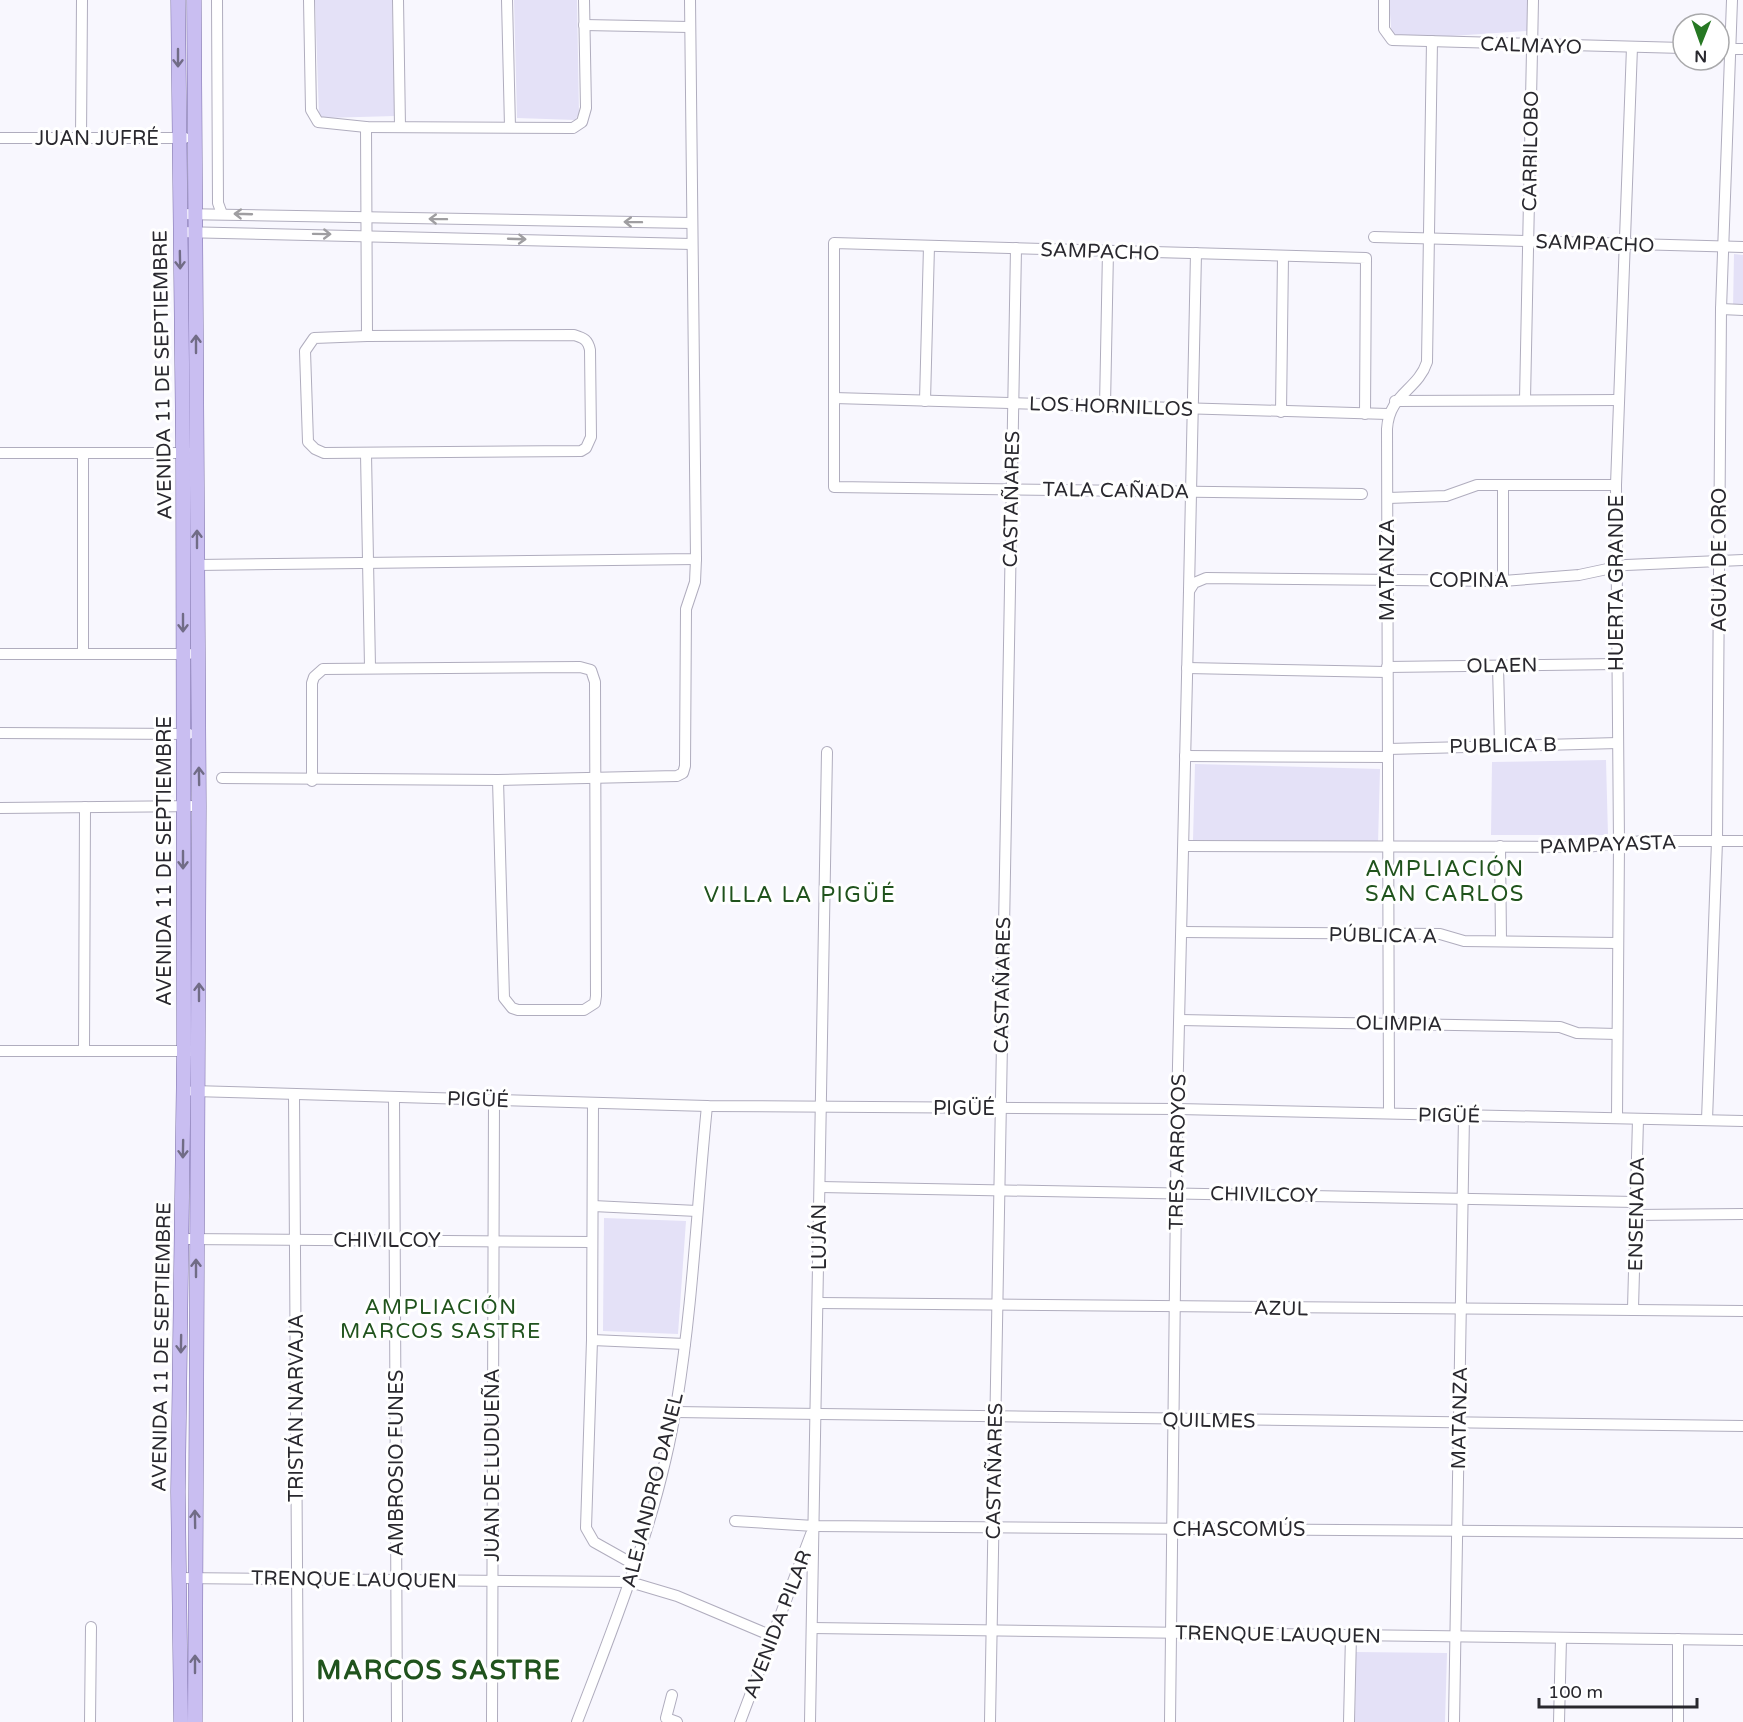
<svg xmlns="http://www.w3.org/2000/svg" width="1743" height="1722" font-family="'Varela Round',sans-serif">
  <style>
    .green { fill: #e4e1f7 }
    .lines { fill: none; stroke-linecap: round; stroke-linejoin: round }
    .minor-casing { stroke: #b0adbe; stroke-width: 12 }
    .major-casing { stroke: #7a6ea7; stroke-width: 15 }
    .minor { stroke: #fff; stroke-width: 10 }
    .major { stroke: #c9bef1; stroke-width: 14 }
    .oneway { stroke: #716c86 }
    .oneway2 { stroke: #9f9ea1 }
    .labels { text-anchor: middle; stroke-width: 6; stroke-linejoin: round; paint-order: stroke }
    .street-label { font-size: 20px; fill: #29282e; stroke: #fff }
    .neighbourhood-label { font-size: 21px; letter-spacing: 1.5px; fill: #20531d; stroke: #fff }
    .quarter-label { font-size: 22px; letter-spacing: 1.5px; fill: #20531d; stroke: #fff }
    .district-label { font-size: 26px; font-weight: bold; letter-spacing: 1.5px; fill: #20531d; stroke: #fff }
  </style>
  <rect width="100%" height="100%" fill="#f8f7fe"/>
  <g class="green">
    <path d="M315,0H392L395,116L324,118L319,116Z"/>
    <path d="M514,0H577L579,114L575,120L517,118Z"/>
    <path d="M1389,0H1527V31L1392,40Z"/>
    <path d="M1734,254L1743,255V309H1733Z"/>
    <path d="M1606,760L1608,835H1491L1492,762Z"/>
    <path d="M1195,764L1380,769L1378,844L1193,840Z"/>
    <path d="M604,1218L686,1221L678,1334L603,1331Z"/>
    <path d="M1356,1652L1447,1653L1445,1722H1355Z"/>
  </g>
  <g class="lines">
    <g class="minor-casing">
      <g id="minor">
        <path d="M217,0L218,203L222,214"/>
        <path d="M309,0L311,110L318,122L366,127L573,128L582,122L586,108L584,0"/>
        <path d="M398,0L400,126"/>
        <path d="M507,0L510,127"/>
        <path d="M1384,0V29L1392,40L1683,48"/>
        <path d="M584,25L689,27"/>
        <path d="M1719,49H1743"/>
        <path d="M366,127L367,336"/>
        <path d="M0,138H185"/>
        <path d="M81,138L82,0"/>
        <path d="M179,214L692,223"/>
        <path d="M180,232L692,244"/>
        <path d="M1374,237L1743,247"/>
        <path d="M1721,309L1743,310"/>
        <path d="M574,335C584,338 588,340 590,350L591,437L586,448L581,451L324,453L315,449L308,442L305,351L314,338L367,336Z"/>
        <path d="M834,398L1388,414"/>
        <path d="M1525,400L1533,0"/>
        <path d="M925,401L929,246"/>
        <path d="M1395,401L1619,400"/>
        <path d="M1105,406L1108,251"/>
        <path d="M1281,412L1283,256"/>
        <path d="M0,453H189"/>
        <path d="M83,453V654"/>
        <path d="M366,454L370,667"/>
        <path d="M1362,494L834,487V243L1366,258L1365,414"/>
        <path d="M1388,498L1446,496L1477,485H1616"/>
        <path d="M197,565L696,559L690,0"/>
        <path d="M1503,581V486"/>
        <path d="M1189,590L1196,253"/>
        <path d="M0,654H189"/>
        <path d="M1498,666L1500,745"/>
        <path d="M1387,667L1617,664"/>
        <path d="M1187,668L1387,672"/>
        <path d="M0,733L189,734"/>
        <path d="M1388,749L1618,743"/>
        <path d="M1185,756L1388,757"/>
        <path d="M222,778L498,780L677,776L683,773L685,766L686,609L695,582L696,559"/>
        <path d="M312,781V683L314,677L323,669L580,667L591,670L595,682L596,996L595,1003L584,1010H518L512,1008L504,998L498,780"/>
        <path d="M0,808L199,806"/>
        <path d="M1185,846L1585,847L1643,841H1743"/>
        <path d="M1500,846L1501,941"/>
        <path d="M1183,932L1440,934L1464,941L1618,943"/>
        <path d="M1180,1020L1560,1027L1577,1033L1617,1034"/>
        <path d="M0,1051H192"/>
        <path d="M84,1051L85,807"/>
        <path d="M193,1091L707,1106L1177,1109L1743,1121"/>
        <path d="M294,1094L298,1722"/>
        <path d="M394,1097L397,1722"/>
        <path d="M593,1103L592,1340L586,1528L594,1542L635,1565"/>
        <path d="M1389,1113L1387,429C1389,394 1418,390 1427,362L1432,41"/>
        <path d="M1617,1118L1619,843L1616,485L1632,47"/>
        <path d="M1707,1120L1717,841L1721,309L1732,0"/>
        <path d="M820,1187L1636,1202"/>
        <path d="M593,1206L697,1211"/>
        <path d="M1635,1215L1743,1214"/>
        <path d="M182,1239L592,1242"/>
        <path d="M819,1303L1743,1311"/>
        <path d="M1633,1309L1638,1119"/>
        <path d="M592,1340L685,1344"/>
        <path d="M675,1412L1743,1426"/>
        <path d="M735,1521L814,1526L1743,1533"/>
        <path d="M179,1578L630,1582L677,1596L772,1636"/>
        <path d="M812,1628L1743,1640"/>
        <path d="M672,1695L666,1718L677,1722"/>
        <path d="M90,1722L91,1627"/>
        <path d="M492,1722L494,1100"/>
        <path d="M577,1722C617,1618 660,1511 677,1401C693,1303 697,1204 707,1106"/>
        <path d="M740,1722L811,1534"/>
        <path d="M810,1722L827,752"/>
        <path d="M990,1722L1016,248"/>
        <path d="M1170,1722L1177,1109L1189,591L1194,583L1206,578L1503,581L1579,575L1626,565L1743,560"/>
        <path d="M1349,1722L1351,1635"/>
        <path d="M1454,1722L1464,1115"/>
        <path d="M1559,1722L1561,1638"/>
        <path d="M1678,1722V1639"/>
      </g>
    </g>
    <g class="major-casing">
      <g id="major">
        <path d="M178,0L183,453L184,1051L178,1492L181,1722"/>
        <path d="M194,0L199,806L195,1722"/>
      </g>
    </g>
    <use href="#minor" class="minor"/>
    <use href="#major" class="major"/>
  </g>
  <defs><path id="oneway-shaft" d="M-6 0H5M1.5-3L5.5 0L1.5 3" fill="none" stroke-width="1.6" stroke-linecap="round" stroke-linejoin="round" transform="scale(1.5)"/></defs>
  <g class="oneway">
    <use href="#oneway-shaft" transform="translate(178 58) rotate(90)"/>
    <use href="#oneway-shaft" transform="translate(180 260) rotate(89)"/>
    <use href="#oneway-shaft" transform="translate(196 344) rotate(-90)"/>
    <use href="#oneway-shaft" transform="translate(197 539) rotate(-90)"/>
    <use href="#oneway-shaft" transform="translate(183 623) rotate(90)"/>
    <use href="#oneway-shaft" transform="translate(199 776) rotate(-91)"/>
    <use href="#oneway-shaft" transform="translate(183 860) rotate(90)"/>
    <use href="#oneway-shaft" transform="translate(199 992) rotate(-90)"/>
    <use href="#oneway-shaft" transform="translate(183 1149) rotate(91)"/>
    <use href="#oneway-shaft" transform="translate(196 1268) rotate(-90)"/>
    <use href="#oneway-shaft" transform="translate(181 1344) rotate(91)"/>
    <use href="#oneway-shaft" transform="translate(195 1519) rotate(-91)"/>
    <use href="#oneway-shaft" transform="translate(195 1664) rotate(-90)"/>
  </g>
  <g class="oneway2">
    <use href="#oneway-shaft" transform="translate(243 214) rotate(-178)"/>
    <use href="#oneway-shaft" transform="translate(438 219) rotate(-179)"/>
    <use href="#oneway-shaft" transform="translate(633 222) rotate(-179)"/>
    <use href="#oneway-shaft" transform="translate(322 234) rotate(1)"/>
    <use href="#oneway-shaft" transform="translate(517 239) rotate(2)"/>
  </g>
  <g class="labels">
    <g class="street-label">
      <text transform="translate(1531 45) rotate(2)" y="7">CALMAYO</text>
      <text x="97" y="145">JUAN JUFRÉ</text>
      <text transform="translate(1530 151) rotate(-89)" y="7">CARRILOBO</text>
      <text transform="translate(1595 243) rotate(2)" y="7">SAMPACHO</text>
      <text transform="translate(1100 251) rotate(2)" y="7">SAMPACHO</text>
      <text transform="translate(162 375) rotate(-91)" y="7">AVENIDA 11 DE SEPTIEMBRE</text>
      <text transform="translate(1111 406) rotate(2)" y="7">LOS HORNILLOS</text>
      <text transform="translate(1116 490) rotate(1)" y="7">TALA CAÑADA</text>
      <text transform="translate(1011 499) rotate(-89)" y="7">CASTAÑARES</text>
      <text transform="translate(1719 560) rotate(-90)" y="7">AGUA DE ORO</text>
      <text transform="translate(1387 570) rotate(-90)" y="7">MATANZA</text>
      <text x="1469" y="587">COPINA</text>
      <text transform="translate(1616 583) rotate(-90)" y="7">HUERTA GRANDE</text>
      <text transform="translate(1502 665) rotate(-1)" y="7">OLAEN</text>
      <text transform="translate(1503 745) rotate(-1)" y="7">PUBLICA B</text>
      <text transform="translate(1608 844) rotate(-2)" y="7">PAMPAYASTA</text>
      <text transform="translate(164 861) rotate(-90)" y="7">AVENIDA 11 DE SEPTIEMBRE</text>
      <text transform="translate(1383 935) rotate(1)" y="7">PÚBLICA A</text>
      <text transform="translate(1002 985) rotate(-89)" y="7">CASTAÑARES</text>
      <text transform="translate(1399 1023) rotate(1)" y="7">OLIMPIA</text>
      <text transform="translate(478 1099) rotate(2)" y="7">PIGÜÉ</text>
      <text x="964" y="1115">PIGÜÉ</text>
      <text transform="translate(1449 1115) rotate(1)" y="7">PIGÜÉ</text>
      <text transform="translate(1177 1152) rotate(-89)" y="7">TRES ARROYOS</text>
      <text transform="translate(1264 1194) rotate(1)" y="7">CHIVILCOY</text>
      <text transform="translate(1636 1214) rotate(-89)" y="7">ENSENADA</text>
      <text transform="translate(819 1237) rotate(-90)" y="7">LUJÁN</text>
      <text x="387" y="1247">CHIVILCOY</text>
      <text transform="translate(1281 1308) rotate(1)" y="7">AZUL</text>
      <text transform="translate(161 1347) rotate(-89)" y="7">AVENIDA 11 DE SEPTIEMBRE</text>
      <text transform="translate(296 1408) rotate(-90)" y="7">TRISTÁN NARVAJA</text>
      <text transform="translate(1459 1418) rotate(-89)" y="7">MATANZA</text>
      <text transform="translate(1209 1420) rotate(1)" y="7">QUILMES</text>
      <text transform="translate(396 1463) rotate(-90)" y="7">AMBROSIO FUNES</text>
      <text transform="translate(492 1465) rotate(-90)" y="7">JUAN DE LUDUEÑA</text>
      <text transform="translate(994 1471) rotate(-89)" y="7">CASTAÑARES</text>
      <text transform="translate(652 1490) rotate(-76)" y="7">ALEJANDRO DANEL</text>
      <text x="1239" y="1536">CHASCOMÚS</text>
      <text transform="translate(354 1579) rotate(1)" y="7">TRENQUE LAUQUEN</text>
      <text transform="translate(777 1624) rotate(-69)" y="7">AVENIDA PILAR</text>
      <text transform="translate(1278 1634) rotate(1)" y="7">TRENQUE LAUQUEN</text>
    </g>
    <g class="neighbourhood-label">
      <text x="441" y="1314">AMPLIACIÓN<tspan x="441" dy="24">MARCOS SASTRE</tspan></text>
    </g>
    <g class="quarter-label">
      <text x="1445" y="876">AMPLIACIÓN<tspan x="1445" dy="25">SAN CARLOS</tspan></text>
      <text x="800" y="902">VILLA LA PIGÜÉ</text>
    </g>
    <g class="district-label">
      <text x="439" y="1679">MARCOS SASTRE</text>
    </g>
  </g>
  <g transform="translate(1701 42) rotate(181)"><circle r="28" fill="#ffffff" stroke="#a9a9ab" stroke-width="1.5"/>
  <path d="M0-4.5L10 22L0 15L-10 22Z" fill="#267823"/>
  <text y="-9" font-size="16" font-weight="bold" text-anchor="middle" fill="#29282e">N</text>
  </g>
  <path d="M1539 1698v9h158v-9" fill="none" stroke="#29282e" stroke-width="3"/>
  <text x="1548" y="1698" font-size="18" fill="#29282e" stroke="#ffffff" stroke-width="4.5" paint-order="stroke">100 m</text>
</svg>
